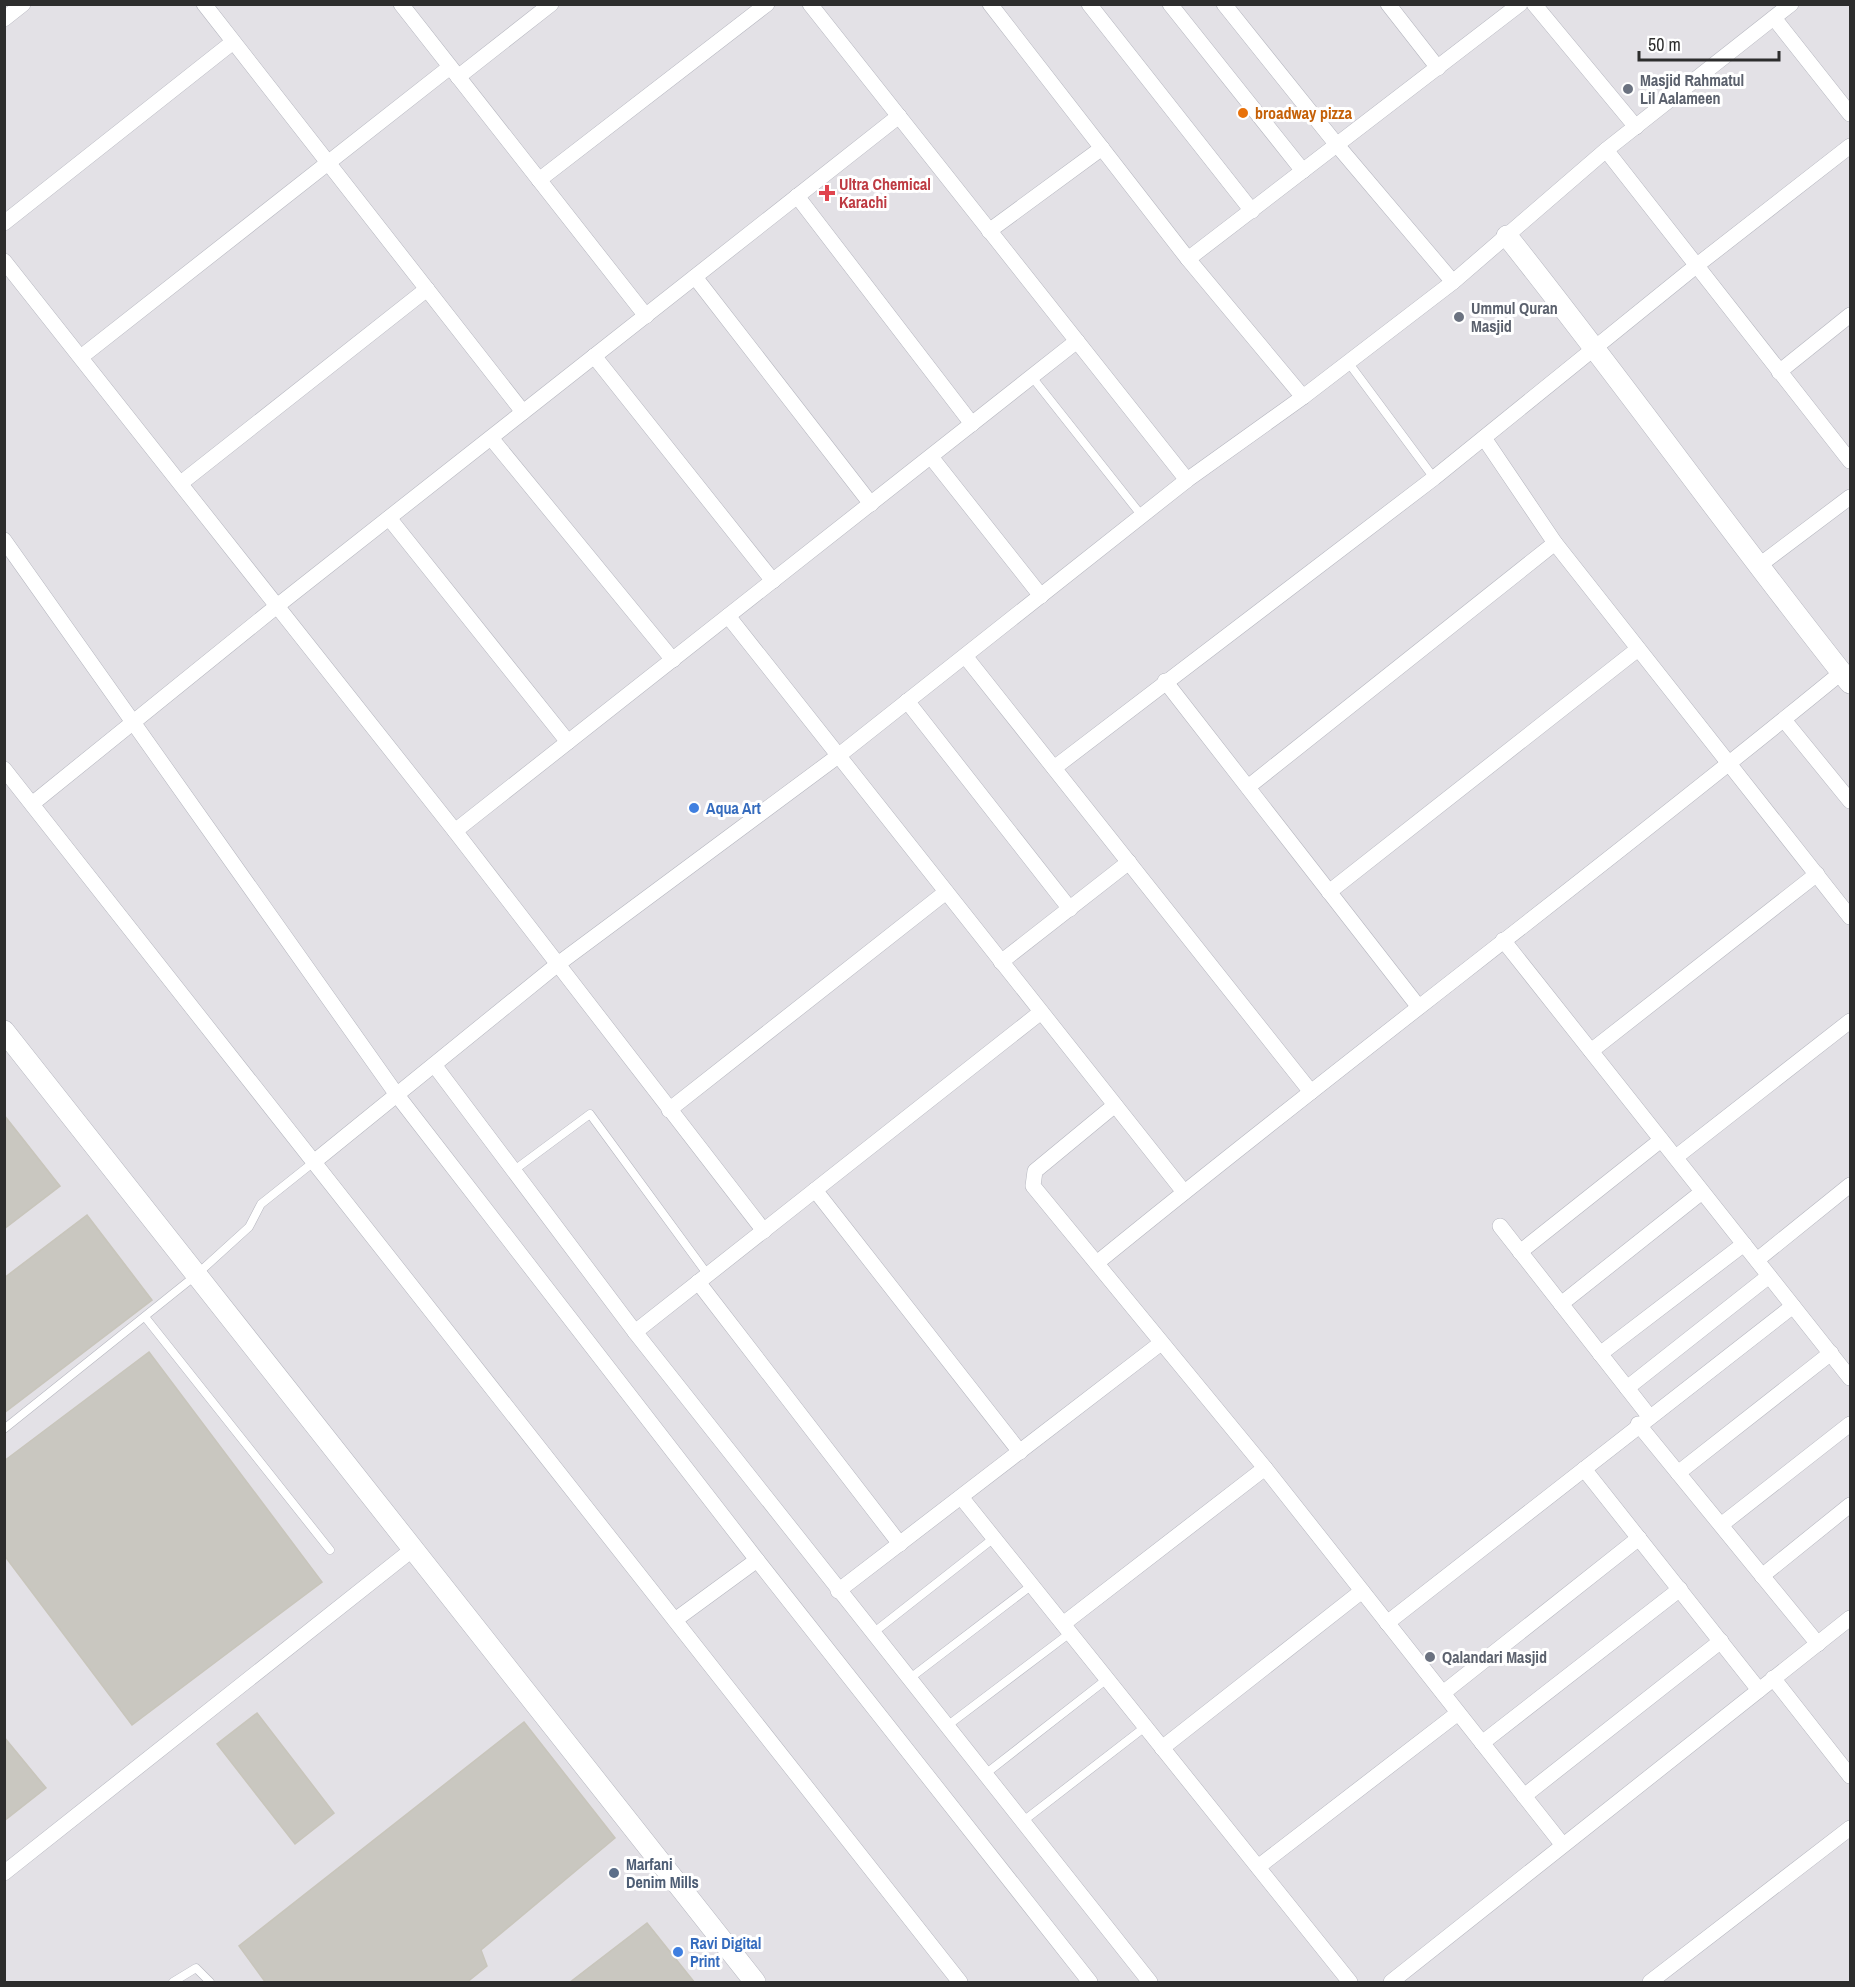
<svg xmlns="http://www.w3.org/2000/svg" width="1855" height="1987" font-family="'Archivo Narrow',sans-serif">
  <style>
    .industrial { fill: #e3e1e6 }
    .building { fill: #c9c7c0; stroke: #c8c5bb; stroke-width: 1.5 }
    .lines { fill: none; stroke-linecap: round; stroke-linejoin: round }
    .lane-casing { stroke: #b5b6bf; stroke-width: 9 }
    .street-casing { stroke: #b5b6bf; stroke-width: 16 }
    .secondary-casing { stroke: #b5b6bf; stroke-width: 22 }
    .lane { stroke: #fff; stroke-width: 8 }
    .street { stroke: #fff; stroke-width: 15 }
    .secondary { stroke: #fff; stroke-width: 21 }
    .worship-dot { fill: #6b7280; stroke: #fff; stroke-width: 2 }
    .food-dot { fill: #e8710a; stroke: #fff; stroke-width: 2 }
    .health-dot { fill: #e0444e; stroke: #fff; stroke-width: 2 }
    .shop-dot { fill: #3f7fe0; stroke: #fff; stroke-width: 2 }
    .service-dot { fill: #5c6f8a; stroke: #fff; stroke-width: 2 }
    .labels { text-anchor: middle; stroke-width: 6; stroke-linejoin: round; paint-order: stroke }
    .worship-label { font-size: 16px; font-weight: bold; fill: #5b616d; stroke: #fff; text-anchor: start }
    .food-label { font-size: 16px; font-weight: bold; fill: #c56008; stroke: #fff; text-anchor: start }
    .health-label { font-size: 16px; font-weight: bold; fill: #be3a42; stroke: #fff; text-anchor: start }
    .shop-label { font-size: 16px; font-weight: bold; fill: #366cbe; stroke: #fff; text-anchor: start }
    .service-label { font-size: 16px; font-weight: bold; fill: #4e5e75; stroke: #fff; text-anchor: start }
  </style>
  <rect width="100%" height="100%" fill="#ede9e2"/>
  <rect class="industrial" x="5" y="5" width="1845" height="1977"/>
  <g class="building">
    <path d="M4,1115L60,1186L4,1229Z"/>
    <path d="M87,1215L152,1300L4,1413V1278Z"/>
    <path d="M149,1352L322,1582L132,1725L4,1555V1461Z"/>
    <path d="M257,1713L334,1813L295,1844L217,1744Z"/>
    <path d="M524,1722L615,1838L481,1950L487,1966L466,1983H266L239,1946Z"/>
    <path d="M4,1737L46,1788L4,1821Z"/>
    <path d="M647,1923L695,1983H569Z"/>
  </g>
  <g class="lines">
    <g class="lane-casing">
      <g id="lane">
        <path d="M1348,362L1434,478"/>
        <path d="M1032,377L1142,516"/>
        <path d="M513,1171L590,1114L708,1275"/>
        <path d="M145,1317L330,1550"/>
        <path d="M4,1429L195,1276L249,1227L261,1204L315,1161"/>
        <path d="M873,1633L994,1538"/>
        <path d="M909,1679L1032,1585"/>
        <path d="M947,1726L1070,1633"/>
        <path d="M984,1775L1107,1679"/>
        <path d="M1022,1822L1145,1727"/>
        <path d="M173,1982L196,1968L210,1982"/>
      </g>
    </g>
    <g class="street-casing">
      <g id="street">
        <path d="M204,4L523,412"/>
        <path d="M401,4L646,316"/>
        <path d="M810,4L1187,480"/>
        <path d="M990,4L1188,259L1303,397"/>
        <path d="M1089,4L1252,211"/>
        <path d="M1170,4L1303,171"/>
        <path d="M1224,4L1337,145L1453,282"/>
        <path d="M1388,4L1438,68"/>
        <path d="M1534,4L1636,127"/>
        <path d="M1774,18L1850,114"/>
        <path d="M4,19L23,4"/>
        <path d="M458,77L551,4"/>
        <path d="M1606,150L1850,461"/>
        <path d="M539,180L767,4"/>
        <path d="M797,196L972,424"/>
        <path d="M4,223L233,42"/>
        <path d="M989,231L1102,148"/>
        <path d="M1188,259L1520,4"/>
        <path d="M4,261L455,831L764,1231"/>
        <path d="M695,277L871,504"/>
        <path d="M594,356L773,581"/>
        <path d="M81,357L450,67"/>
        <path d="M1779,372L1850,315"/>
        <path d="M491,438L673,660"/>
        <path d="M1484,438L1555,543L1850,917"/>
        <path d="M931,457L1041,596"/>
        <path d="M181,483L427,289"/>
        <path d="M389,518L568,742"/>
        <path d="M4,540L397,1095L757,1560L1090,1982"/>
        <path d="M1757,567L1850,497"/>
        <path d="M728,616L1184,1192"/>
        <path d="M965,656L1311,1092"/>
        <path d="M1165,681L1418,1006"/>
        <path d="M907,701L1070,909"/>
        <path d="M1784,720L1850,801"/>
        <path d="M1054,768L1434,478L1696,266L1850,146"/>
        <path d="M4,769L960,1982"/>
        <path d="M1248,787L1555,543"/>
        <path d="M32,804L277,606L899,116"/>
        <path d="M455,831L1077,341"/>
        <path d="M1329,892L1638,649"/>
        <path d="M1503,940L1850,1378"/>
        <path d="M1001,962L1129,862"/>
        <path d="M1591,1051L1817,874"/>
        <path d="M435,1066L635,1332L1150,1982"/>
        <path d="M1115,1105L1035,1171L1033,1186L1265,1468L1562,1844"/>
        <path d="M669,1110L946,892"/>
        <path d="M1676,1157L1850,1021"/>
        <path d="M315,1161L558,964L838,756L1187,480L1303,397L1453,282L1606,150L1791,4"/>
        <path d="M815,1190L1020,1452"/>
        <path d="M1500,1226L1649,1416"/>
        <path d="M1520,1252L1661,1140"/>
        <path d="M1757,1260L1850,1185"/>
        <path d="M1098,1262C1343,1062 1597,873 1842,672"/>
        <path d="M698,1282L900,1544"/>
        <path d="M1561,1304L1702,1192"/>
        <path d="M635,1332L1041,1012"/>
        <path d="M1600,1354L1744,1244"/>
        <path d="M1627,1388L1769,1276"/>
        <path d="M1638,1424L1818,1644"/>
        <path d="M1584,1469L1759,1690"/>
        <path d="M1678,1473L1831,1353"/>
        <path d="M961,1497L1350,1982"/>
        <path d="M1721,1525L1850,1424"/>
        <path d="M1762,1576L1850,1505"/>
        <path d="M838,1591L1161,1343"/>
        <path d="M675,1620L757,1560"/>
        <path d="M1387,1623L1793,1306"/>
        <path d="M1063,1624L1265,1468"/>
        <path d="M1773,1678L1850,1776"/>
        <path d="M1443,1693L1639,1538"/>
        <path d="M1482,1743L1680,1589"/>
        <path d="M1162,1748L1362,1591"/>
        <path d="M1524,1796L1721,1641"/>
        <path d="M1258,1867L1458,1713"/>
        <path d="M4,1873L413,1549"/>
        <path d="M1391,1982L1850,1618"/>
        <path d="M1650,1982L1850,1828"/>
      </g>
    </g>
    <g class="secondary-casing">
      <g id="secondary">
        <path d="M1507,236C1624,383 1733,536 1850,683"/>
        <path d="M4,1031L755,1982"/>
      </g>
    </g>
    <use href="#lane" class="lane"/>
    <use href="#street" class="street"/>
    <use href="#secondary" class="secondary"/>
  </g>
  <g class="worship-dot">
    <circle cx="1628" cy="89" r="6"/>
    <circle cx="1459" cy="317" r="6"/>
    <circle cx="1430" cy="1657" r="6"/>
  </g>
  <circle class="food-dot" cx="1243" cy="113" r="6"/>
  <path class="health-dot" d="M824 184h6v6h6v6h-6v6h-6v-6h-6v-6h6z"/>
  <g class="shop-dot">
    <circle cx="694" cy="808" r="6"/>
    <circle cx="678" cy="1952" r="6"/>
  </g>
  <circle class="service-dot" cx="614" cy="1873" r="6"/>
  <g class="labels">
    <g class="worship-label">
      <text x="1640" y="86">Masjid Rahmatul<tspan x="1640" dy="18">Lil Aalameen</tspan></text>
      <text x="1471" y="314">Ummul Quran<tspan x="1471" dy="18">Masjid</tspan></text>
      <text x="1442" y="1663">Qalandari Masjid</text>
    </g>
    <g class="food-label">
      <text x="1255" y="119">broadway pizza</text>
    </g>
    <g class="health-label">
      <text x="839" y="190">Ultra Chemical<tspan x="839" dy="18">Karachi</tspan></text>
    </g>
    <g class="shop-label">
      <text x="706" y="814">Aqua Art</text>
      <text x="690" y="1949">Ravi Digital<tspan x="690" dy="18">Print</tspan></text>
    </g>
    <g class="service-label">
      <text x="626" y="1870">Marfani<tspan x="626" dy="18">Denim Mills</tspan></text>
    </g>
  </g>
  <rect width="1855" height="1987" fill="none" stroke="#2d2d2d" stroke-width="12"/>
  <path d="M1639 51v9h140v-9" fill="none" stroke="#2d2d2d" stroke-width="3"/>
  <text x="1648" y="51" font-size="18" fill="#2d2d2d" stroke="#ffffff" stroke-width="4.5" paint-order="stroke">50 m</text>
</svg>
